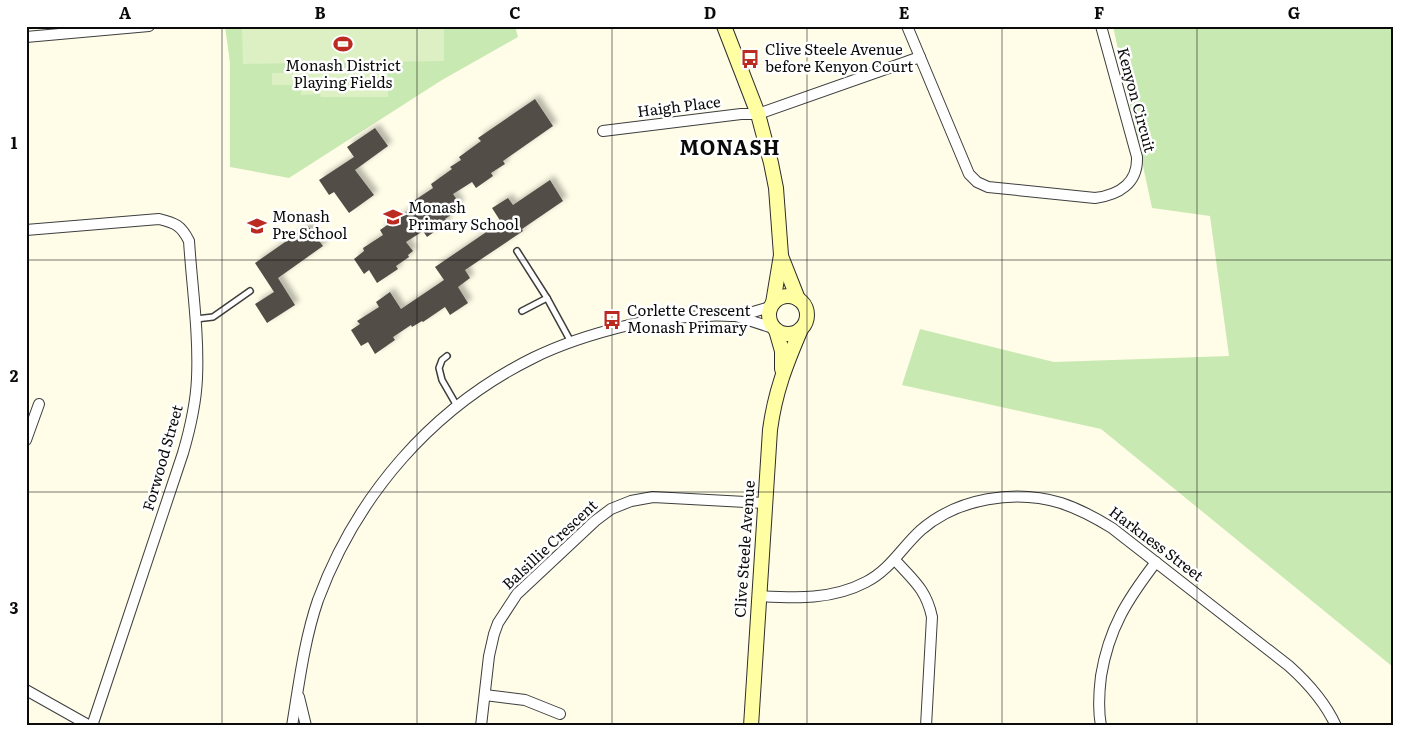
<svg xmlns="http://www.w3.org/2000/svg" width="1419" height="752" font-family="Literata,serif">
  <style>
    .green { fill: #c9e9b3 }
    .pitch { fill: #dcf0c4 }
    .building { fill: #534d47; filter: url(#shadow) }
    .lines { fill: none; stroke-linecap: round; stroke-linejoin: round }
    .lane-casing { stroke: #3e3e3e; stroke-width: 8 }
    .street-casing { stroke: #3e3e3e; stroke-width: 12 }
    .secondary-casing { stroke: #2d2d2d; stroke-width: 16 }
    .lane { stroke: #fff; stroke-width: 5 }
    .street { stroke: #fff; stroke-width: 10 }
    .secondary { stroke: #fffea3; stroke-width: 14 }
    .grid { fill: none; stroke: #0b0b0b; stroke-width: 1; stroke-opacity: 0.55 }
    .labels { text-anchor: middle; stroke-width: 5; stroke-linejoin: round; paint-order: stroke }
    .poi-label { font-size: 15px; fill: #0b0b0b; stroke: #fff; text-anchor: start }
    .street-label { font-size: 15px; fill: #0b0b0b; stroke: #fff }
    .district-label { font-size: 20px; font-weight: bold; letter-spacing: 1px; fill: #0b0b0b; stroke: #fff }
    .neatline { fill: none; stroke: #0b0b0b; stroke-width: 2 }
    .grid-label { font-size: 16px; text-anchor: middle; font-weight: bold; fill: #0b0b0b }
  </style>
  <defs>
    <filter id="shadow"><feDropShadow dx="4.5" dy="-4.5" stdDeviation="2.5" flood-color="#0004"/></filter>
  </defs>
  <rect width="100%" height="100%" fill="#fffde8"/>
  <g class="green">
    <path d="M225,26H515L518,37L442,80L289,178L230,167V63Z"/>
    <path d="M1113,26H1393V667L1101,429L902,385L920,329L1054,362L1229,356L1210,216L1152,208Z"/>
  </g>
  <g class="pitch">
    <path d="M242,26H444V61L243,64Z"/>
    <path d="M388,72V97H321L320,94L301,95V85H272V73Z"/>
  </g>
  <g class="building">
    <path d="M535,99L553,126L503,161L505,164L491,173L493,176L476,188L472,182L453,194L460,204L455,207L458,210L445,219L448,222L427,237L423,231L406,242L413,251L408,255L409,257L396,266L398,269L377,283L369,270L364,274L354,259L364,251L363,248L383,235L380,230L415,206L412,202L433,188L431,184L452,169L450,167L461,160L459,157L481,141L478,138Z"/>
    <path d="M375,128L388,146L355,170L374,195L349,213L334,192L329,195L319,180L354,157L347,147Z"/>
    <path d="M550,180L563,201L522,229L523,231L465,270L470,278L458,287L468,303L450,315L445,307L423,322L422,321L412,327L411,325L393,337L395,340L375,354L368,342L361,346L351,330L360,324L357,321L379,307L376,302L390,292L401,309L444,280L435,267L501,222L492,208L508,198L513,205Z"/>
    <path d="M308,226L323,246L278,278L295,305L267,323L255,304L274,292L255,263Z"/>
  </g>
  <g class="lines">
    <g class="lane-casing">
      <g id="lane">
        <path d="M517,251L547,298"/>
        <path d="M522,311L547,298L571,342"/>
        <path d="M196,319L213,317L250,291"/>
        <path d="M447,356L442,360L439,368L442,380L457,406"/>
      </g>
    </g>
    <g class="street-casing">
      <g id="street">
        <path d="M907,26L969,174L977,182L988,187L1095,198C1118,195 1138,184 1137,157L1101,26"/>
        <path d="M26,37L149,26"/>
        <path d="M603,131L741,114H758L920,57"/>
        <path d="M26,230L159,219C175,223 181,225 189,241C192,287 199,333 197,378C196,404 190,429 183,453L92,726"/>
        <path d="M736,316L773,328"/>
        <path d="M26,440L39,404"/>
        <path d="M895,560C913,580 926,589 932,617L926,726"/>
        <path d="M759,596C796,598 832,600 866,582C890,570 902,547 921,530C958,498 1015,489 1061,503C1079,509 1096,518 1112,528L1289,666C1308,683 1325,702 1336,726"/>
        <path d="M26,690L90,726"/>
        <path d="M485,695L525,700L560,714"/>
        <path d="M299,697L306,726"/>
        <path d="M292,726C299,684 304,641 318,600C357,495 432,408 533,358C563,343 596,333 629,325C654,319 682,317 707,316C716,315 725,316 734,316C746,315 759,310 770,307"/>
        <path d="M481,726L489,656L494,634L498,623L517,594L595,521L611,509L631,501L653,497L765,503"/>
        <path d="M1101,726C1098,710 1099,692 1101,676C1109,628 1127,600 1156,562"/>
      </g>
    </g>
    <g class="secondary-casing">
      <g id="secondary">
        <path d="M724,26L758,114L771,163L776,188L781,255L773,303"/>
        <path d="M781,256L798,299"/>
        <circle cx="788" cy="315" r="19"/>
        <path d="M776,330L782,351V369"/>
        <path d="M751,726L770,430C775,392 786,364 801,329"/>
      </g>
    </g>
    <use href="#lane" class="lane"/>
    <use href="#street" class="street"/>
    <use href="#secondary" class="secondary"/>
  </g>
  <path class="grid" d="M222,26V726M417,26V726M612,26V726M807,26V726M1002,26V726M1197,26V726M26,260H1393M26,492H1393"/>
  <defs>
    <g id="stadium-bare" transform="scale(1.5)"><path d="M0-5a6.5 5 0 1 0 0 10a6.5 5 0 1 0 0-10ZM-3.5-1.8h7v3.6h-7Z" fill="#bb2b22" stroke="#fff" stroke-width="2.5" paint-order="stroke"/></g>
    <g id="bus-bare" transform="scale(1.5)"><path d="M-5-6H5V4H4V6H2V4H-2V6H-4V4H-5ZM-3.5-4V0h7V-4ZM-3.5 1.2v1.5H-2V1.2ZM2 1.2v1.5H3.5V1.2Z" fill="#bb2b22" stroke="#fff" stroke-width="2.5" paint-order="stroke"/></g>
    <g id="school-bare" transform="scale(1.5)"><path d="M0-5L7-2L0 1L-7-2ZM-4 1L0 2.5L4 1V4Q0 6-4 4Z" fill="#bb2b22" stroke="#fff" stroke-width="2.5" paint-order="stroke"/></g>
  </defs>
  <g fill-rule="evenodd">
    <use href="#stadium-bare" x="343" y="44"/>
    <use href="#bus-bare" x="750" y="59"/>
    <use href="#school-bare" x="393" y="217"/>
    <use href="#school-bare" x="257" y="226"/>
    <use href="#bus-bare" x="612" y="320"/>
  </g>
  <g class="labels">
    <g class="poi-label">
      <text x="765" y="55">Clive Steele Avenue<tspan x="765" dy="17">before Kenyon Court</tspan></text>
      <text x="343" y="71" text-anchor="middle">Monash District<tspan x="343" dy="17">Playing Fields</tspan></text>
      <text x="408" y="213">Monash<tspan x="408" dy="17">Primary School</tspan></text>
      <text x="272" y="222">Monash<tspan x="272" dy="17">Pre School</tspan></text>
      <text x="627" y="316">Corlette Crescent<tspan x="627" dy="17">Monash Primary</tspan></text>
    </g>
    <g class="street-label">
      <text transform="translate(1136 100) rotate(75)" y="5">Kenyon Circuit</text>
      <text transform="translate(679 107) rotate(-7)" y="5">Haigh Place</text>
      <text transform="translate(163 458) rotate(-74)" y="5">Forwood Street</text>
      <text transform="translate(1156 544) rotate(37)" y="5">Harkness Street</text>
      <text transform="translate(550 545) rotate(-43)" y="5">Balsillie Crescent</text>
      <text transform="translate(745 549) rotate(-86)" y="5">Clive Steele Avenue</text>
    </g>
    <g class="district-label">
      <text x="730" y="155">MONASH</text>
    </g>
  </g>
  <rect width="1419" height="752" fill="none" stroke="#ffffff" stroke-width="55"/>
  <rect x="28" y="28" width="1364" height="696" class="neatline"/>
  <g class="grid-label">
    <text x="125" y="19">A</text>
    <text x="320" y="19">B</text>
    <text x="515" y="19">C</text>
    <text x="710" y="19">D</text>
    <text x="904" y="19">E</text>
    <text x="1099" y="19">F</text>
    <text x="1294" y="19">G</text>
    <text x="14" y="149">1</text>
    <text x="14" y="382">2</text>
    <text x="14" y="614">3</text>
  </g>
</svg>
